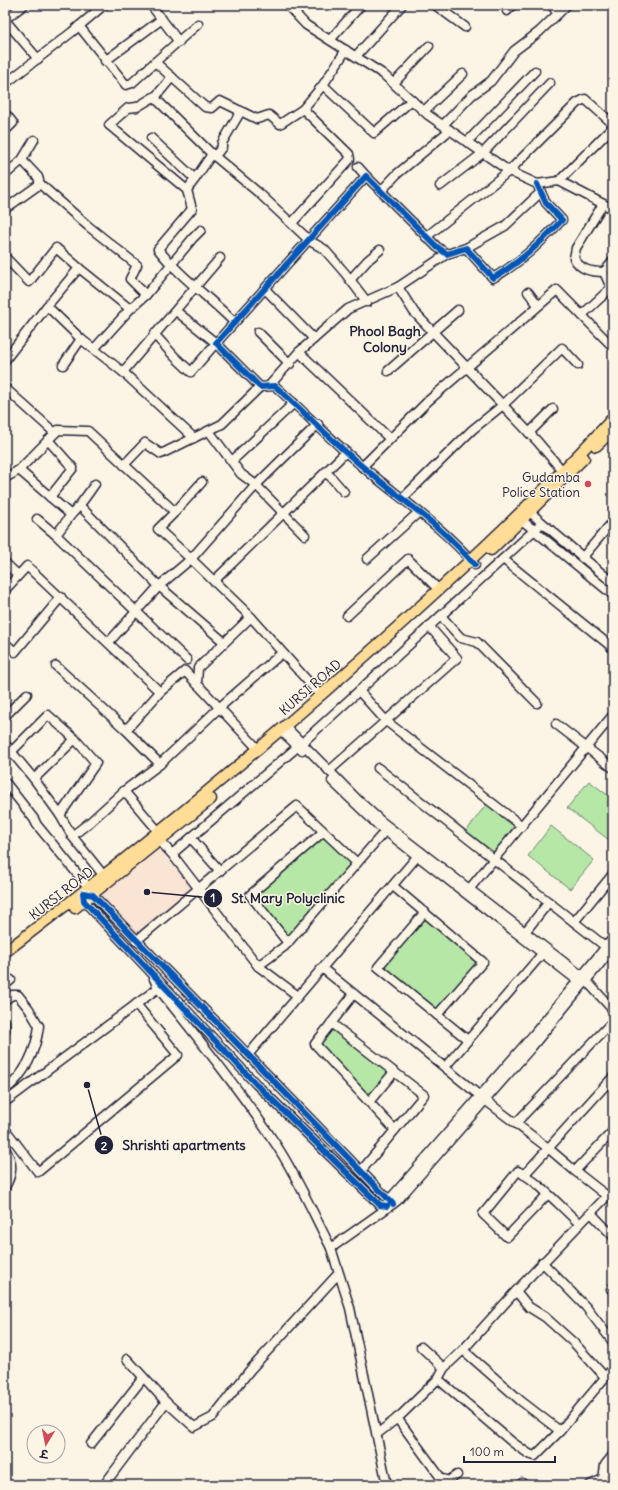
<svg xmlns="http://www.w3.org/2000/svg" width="618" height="1490" font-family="Delius,'Playpen Sans Deva',sans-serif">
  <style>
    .built { fill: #fae4d4 }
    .green { fill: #b6e7a7; stroke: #6c8471 }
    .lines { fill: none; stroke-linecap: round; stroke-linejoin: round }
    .minor-casing { stroke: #22223b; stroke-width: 11 }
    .major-casing { stroke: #22223b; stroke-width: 13 }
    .minor { stroke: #fcf5e5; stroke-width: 8 }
    .major { stroke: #ffdd96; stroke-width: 10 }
    .cycleway-casing { stroke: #fcf5e5; stroke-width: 8 }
    .cycleway { stroke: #0057b8; stroke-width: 6 }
    .poi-dot { fill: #d1495b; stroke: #fcf5e5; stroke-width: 1.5 }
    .labels { text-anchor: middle; stroke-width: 3; stroke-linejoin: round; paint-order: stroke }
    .poi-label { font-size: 13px; fill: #22223b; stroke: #fcf5e5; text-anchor: end }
    .street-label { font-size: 13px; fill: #22223b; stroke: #fcf5e5 }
    .neighbourhood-label { font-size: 14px; font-weight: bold; fill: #22223b; stroke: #fcf5e5 }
    .leader { fill: none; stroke: #22223b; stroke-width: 1.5 }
    .callout-dot { fill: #22223b; stroke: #fcf5e5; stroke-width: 1.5 }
    .mark-label { font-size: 12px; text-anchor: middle; font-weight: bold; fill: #fff }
    .callout-label { font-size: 14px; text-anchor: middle; font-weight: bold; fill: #22223b; stroke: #fcf5e5; stroke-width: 3; stroke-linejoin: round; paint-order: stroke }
  </style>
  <rect width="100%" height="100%" fill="#fcf5e5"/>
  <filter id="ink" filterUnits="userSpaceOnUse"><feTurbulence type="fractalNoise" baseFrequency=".025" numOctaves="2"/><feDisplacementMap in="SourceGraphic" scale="8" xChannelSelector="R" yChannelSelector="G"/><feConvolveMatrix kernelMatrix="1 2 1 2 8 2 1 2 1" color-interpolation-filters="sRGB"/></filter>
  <g filter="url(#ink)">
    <path class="built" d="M158,847L193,889L137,936L101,895Z"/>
    <g class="green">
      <path d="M589,781L613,799V836L609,840L567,808Z"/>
      <path d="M487,803L516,826L493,855L465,833Z"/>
      <path d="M551,826L594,860L570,889L528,856Z"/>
      <path d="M322,836L352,864L289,938L255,895Z"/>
      <path d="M424,917L478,962L436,1010L382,967Z"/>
      <path d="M331,1027L389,1074L368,1098L318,1045Z"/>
    </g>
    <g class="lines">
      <g class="minor-casing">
        <g id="minor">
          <path d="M151,5L179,42"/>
          <path d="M287,5L306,25L383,74L428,115L509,171L537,184L559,181L613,209"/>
          <path d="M435,5L465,27"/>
          <path d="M551,5L558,13"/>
          <path d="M507,11L513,5"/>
          <path d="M5,19L24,5"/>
          <path d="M5,20L38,59"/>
          <path d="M198,24L155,62L205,107L212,108L220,101L257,119L269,115L280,124L303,109"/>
          <path d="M79,26L126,85L132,83L155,62"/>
          <path d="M330,40L361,5"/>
          <path d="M356,56L402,5"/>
          <path d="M105,61L162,19"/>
          <path d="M172,77L157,95L156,99L212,154"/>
          <path d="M394,83L429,46"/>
          <path d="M5,84L72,32L104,5"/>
          <path d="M323,85L346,50"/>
          <path d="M157,95L137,107L128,108L109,125L187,190"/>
          <path d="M424,111L463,74"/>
          <path d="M5,113L13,123L5,131"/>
          <path d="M443,125L472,95L491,81L514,51L539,32L567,5"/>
          <path d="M151,138L195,179L212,154L260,194L310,241L324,249L345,273L367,302"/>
          <path d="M467,142L535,71"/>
          <path d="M215,156L222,147V143L241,111"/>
          <path d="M22,160L38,177L40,184"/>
          <path d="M358,167L366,176"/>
          <path d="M5,175L22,160L34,140"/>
          <path d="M195,179L187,190L192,209L158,249C180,277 209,297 234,322"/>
          <path d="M559,181L613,127"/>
          <path d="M440,186L483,153L550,83"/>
          <path d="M381,191L397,174L450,130"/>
          <path d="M603,204L576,248L574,258C580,270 591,272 604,272"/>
          <path d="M5,209L40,184L88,226L137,265L130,279L146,295"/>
          <path d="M292,223L350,159L349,154L303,109L323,85L374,133L412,100"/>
          <path d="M426,237L509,171L577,103L585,99L613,124"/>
          <path d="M466,248L505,226L541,192"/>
          <path d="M5,257L29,282L56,248L79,268"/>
          <path d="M604,272L613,261"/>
          <path d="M350,280L368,260L380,250"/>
          <path d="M398,287L414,312L537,441L566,475"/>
          <path d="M265,289L314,339"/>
          <path d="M528,292L538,305"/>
          <path d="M130,309L146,295L193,238L201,230"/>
          <path d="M582,315L611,288L604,272"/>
          <path d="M258,332L290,364"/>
          <path d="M154,334L174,356L191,372L216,343L176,311"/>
          <path d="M94,349L130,309L79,268L47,306L81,339L123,372L194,438"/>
          <path d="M299,352L389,438"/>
          <path d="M5,360L47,306"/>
          <path d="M63,365L81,339"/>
          <path d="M388,371L458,310"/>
          <path d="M123,372L220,258"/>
          <path d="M269,386L299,352L348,309L398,287L447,254"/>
          <path d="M5,388L55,433"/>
          <path d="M209,431L241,474L256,485L305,535"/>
          <path d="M529,433L553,409"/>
          <path d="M48,440L73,468L50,497"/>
          <path d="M232,461L294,403"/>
          <path d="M124,465L145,443L161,454L222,424L260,387"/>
          <path d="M362,467L428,401L557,290L613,347"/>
          <path d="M325,473L330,476L344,492"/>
          <path d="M5,478L19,470"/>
          <path d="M403,498L472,430L503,405L562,348L578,365"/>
          <path d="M80,506L159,586L224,642"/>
          <path d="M525,508L613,583"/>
          <path d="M175,512L202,482"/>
          <path d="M71,515C80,506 87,495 95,484"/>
          <path d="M518,517L613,595"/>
          <path d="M37,519L56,535"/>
          <path d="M582,558L609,526L613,529"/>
          <path d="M367,559L419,512"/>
          <path d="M503,559L613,648"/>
          <path d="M5,563L18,575"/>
          <path d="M475,565C443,527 401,499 363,467C332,441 305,413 275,386L260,387L216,343L366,176L437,247L447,254L466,248L493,278C520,263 541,242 562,220L546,203L537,184"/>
          <path d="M214,581L346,452"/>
          <path d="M5,590L27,566L160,692"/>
          <path d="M347,616L408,559L439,590"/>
          <path d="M441,616L461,638L477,642L537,703"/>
          <path d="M109,642L159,586L191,559L251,617L320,695"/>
          <path d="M5,643L15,652L61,597"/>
          <path d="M187,660L56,535L71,515L19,470L58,430L88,431L175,512L158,529L191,559L256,485L318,424"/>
          <path d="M56,666L126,730"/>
          <path d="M197,684L198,668L251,617"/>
          <path d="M359,691L386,721L522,826"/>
          <path d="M5,716L27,694"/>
          <path d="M556,724L613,768"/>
          <path d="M285,726L358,800L381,821L582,976L613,1010"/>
          <path d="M280,730L302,750"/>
          <path d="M5,744L34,779L60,815L72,836L104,876"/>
          <path d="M11,752L48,715L75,739L96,763L60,815"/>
          <path d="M160,764L220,707L282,653"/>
          <path d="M378,768L606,947"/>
          <path d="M329,771L457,658L429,626"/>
          <path d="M34,779L75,739"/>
          <path d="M332,781L379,826L578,981L586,982"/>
          <path d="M5,782L34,819L37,825L89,888"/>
          <path d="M159,832L124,791L160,764L126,730L160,692L185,671L258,749"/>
          <path d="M72,836L90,822L124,791"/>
          <path d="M191,838L220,871"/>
          <path d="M160,841L172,854L258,966L298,996"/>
          <path d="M172,854L302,743L541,524"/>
          <path d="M393,886L483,962L437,1015"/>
          <path d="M466,893L613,715"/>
          <path d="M425,912L378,967L468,1040"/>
          <path d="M574,922L613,874"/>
          <path d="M525,932L549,902"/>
          <path d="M136,941L297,806L357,863"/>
          <path d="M288,943L250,895L323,832"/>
          <path d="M258,966L285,946L385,831"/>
          <path d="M322,968L485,1100L548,1148L575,1171L613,1131"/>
          <path d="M154,979L158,988C198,1038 239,1089 275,1143C297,1176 313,1213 331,1248"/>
          <path d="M5,985L11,980"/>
          <path d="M354,994L315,1044L395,1130"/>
          <path d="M5,1000L12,995H18L29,1009L39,1026C36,1051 25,1075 5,1090"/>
          <path d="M5,1022V1031"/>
          <path d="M331,1023L424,1095L361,1171"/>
          <path d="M248,1055L421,852"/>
          <path d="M445,1067L542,954"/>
          <path d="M5,1102L158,988"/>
          <path d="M369,1102L394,1072"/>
          <path d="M516,1123L613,1021"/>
          <path d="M5,1129L38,1172L178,1055L136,1004"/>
          <path d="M5,1149C13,1161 13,1174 5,1187"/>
          <path d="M575,1171L607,1196"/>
          <path d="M524,1175L613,1077"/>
          <path d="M547,1195L507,1237L483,1214L518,1171C539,1182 562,1208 580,1224L613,1190"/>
          <path d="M388,1204L389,1200L534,1034L613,938"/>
          <path d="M387,1206L380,1205L256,1084L84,901L83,893L93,895L393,1204"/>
          <path d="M591,1213L613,1236"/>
          <path d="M542,1262L586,1307L613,1342"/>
          <path d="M611,1289L613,1290"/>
          <path d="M516,1291L529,1307L545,1317L575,1344L605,1377"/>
          <path d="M421,1347L444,1368"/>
          <path d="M463,1350L521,1401L560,1431"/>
          <path d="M127,1359L166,1402L194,1427L213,1417L250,1370L338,1274"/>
          <path d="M438,1379L512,1442L529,1454L535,1456L560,1431L613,1368"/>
          <path d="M397,1418L441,1478L448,1481L457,1475"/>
          <path d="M377,1434L400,1416L438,1379L444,1368L463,1350L516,1291L580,1224"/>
          <path d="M91,1444L143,1378"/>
          <path d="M603,1479L605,1465L613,1455"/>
          <path d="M603,1479L610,1485"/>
          <path d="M522,1483L524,1485"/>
          <path d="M104,1485L166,1402"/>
          <path d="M387,1485L350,1308L331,1248L397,1201L531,1048L613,948"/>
          <path d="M590,1485L603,1479"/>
        </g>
      </g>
      <g class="major-casing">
        <g id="major">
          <path d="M596,446L613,430"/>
          <path d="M491,550L584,458"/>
          <path d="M75,908L211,799"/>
          <path d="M5,952C142,848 275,738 403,622C475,557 547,490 613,418"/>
        </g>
      </g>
      <use href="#minor" class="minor"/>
      <use href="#major" class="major"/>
      <g class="cycleway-casing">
        <g id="cycleway">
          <path d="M475,565C443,527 401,499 363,467C332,441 305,413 275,386L260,387L216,343L366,176L437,247L447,254L466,248L493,278C520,263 541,242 562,220L546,203L537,184"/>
          <path d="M387,1206L380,1205L256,1084L84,901L83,893L93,895L393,1204"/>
        </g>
      </g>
      <use href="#cycleway" class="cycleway"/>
    </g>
  </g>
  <circle class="poi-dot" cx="588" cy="484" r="4"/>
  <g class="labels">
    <g class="poi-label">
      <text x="580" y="482">Gudamba<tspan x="580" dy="15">Police Station</tspan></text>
    </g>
    <g class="street-label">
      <text transform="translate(310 687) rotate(-41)" y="5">KURSI ROAD</text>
      <text transform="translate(61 893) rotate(-38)" y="5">KURSI ROAD</text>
    </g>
    <g class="neighbourhood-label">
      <text x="385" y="336">Phool Bagh<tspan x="385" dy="16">Colony</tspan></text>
    </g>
  </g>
  <path class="leader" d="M147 892L213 898M87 1085L104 1145"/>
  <g class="callout-dot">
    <circle cx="147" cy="892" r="4"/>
    <circle cx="87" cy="1085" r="4"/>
    <circle cx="213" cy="898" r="10"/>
    <circle cx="104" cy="1145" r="10"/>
  </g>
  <g class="mark-label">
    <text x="213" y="902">1</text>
    <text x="104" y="1150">2</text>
  </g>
  <g class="callout-label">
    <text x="288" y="903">St. Mary Polyclinic</text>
    <text x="184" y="1150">Shrishti apartments</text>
  </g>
  <rect width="618" height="1490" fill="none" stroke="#fcf5e5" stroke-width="20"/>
  <rect x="10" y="10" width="598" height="1470" fill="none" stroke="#22223b" stroke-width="1.5" filter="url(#ink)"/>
  <g transform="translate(46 1444) rotate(190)"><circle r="19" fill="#fcf5e5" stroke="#a5a1a1"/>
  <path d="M0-3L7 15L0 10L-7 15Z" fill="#d1495b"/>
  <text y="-6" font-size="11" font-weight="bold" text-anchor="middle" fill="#22223b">उ</text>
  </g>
  <path d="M464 1456v6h91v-6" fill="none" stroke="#22223b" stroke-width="2"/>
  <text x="470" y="1456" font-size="12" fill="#22223b" stroke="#fcf5e5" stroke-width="3" paint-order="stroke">100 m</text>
</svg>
